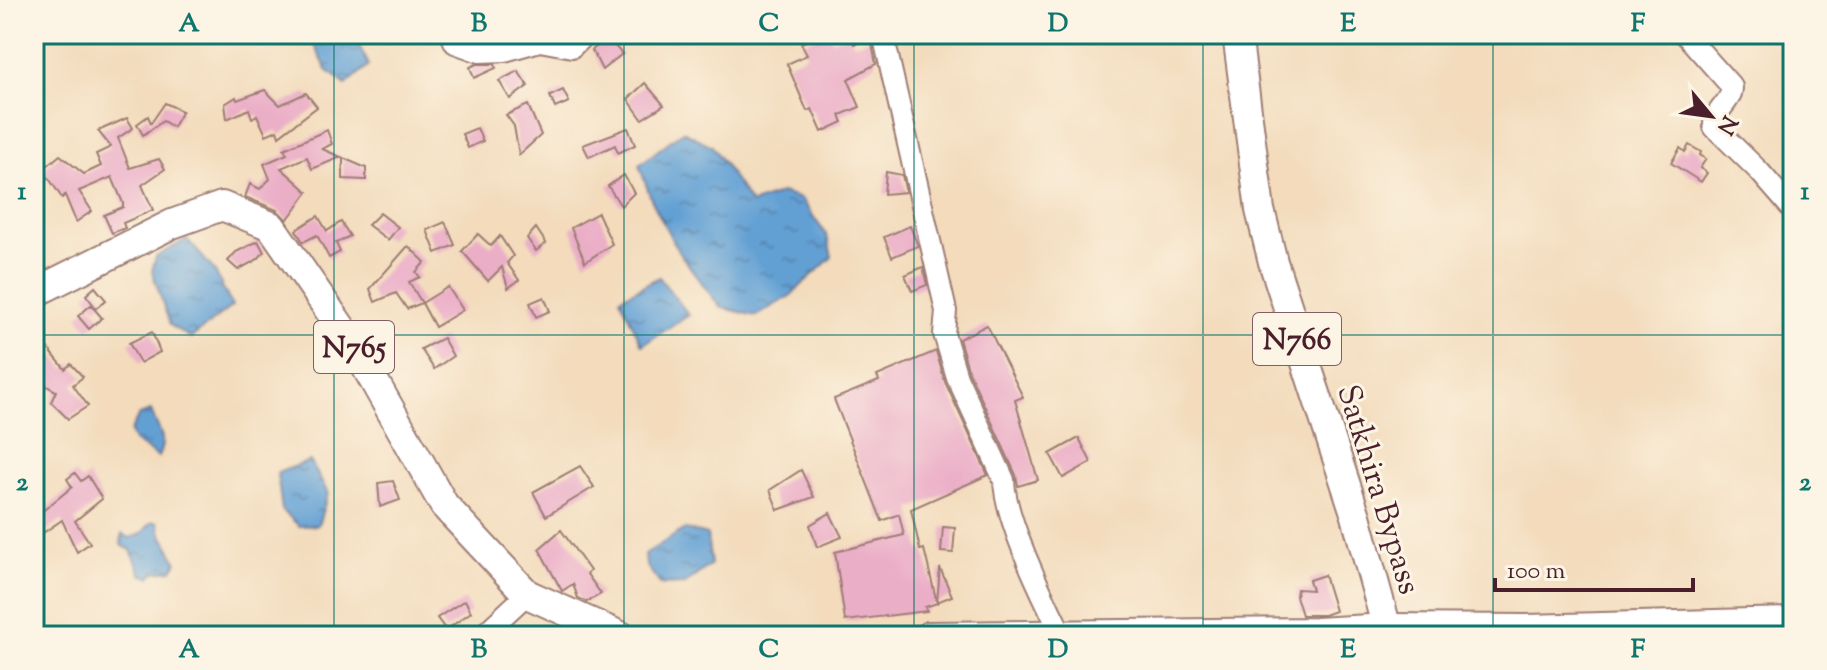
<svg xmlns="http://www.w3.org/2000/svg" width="1827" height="670" font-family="'Sorts Mill Goudy',serif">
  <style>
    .water { fill: url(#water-ripples); stroke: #566080; stroke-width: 2 }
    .building { fill: #ebaec7 }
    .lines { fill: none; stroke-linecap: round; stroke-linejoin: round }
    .minor-casing { stroke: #9e7d74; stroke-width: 24 }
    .highway-casing { stroke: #9e7d74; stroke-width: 32 }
    .minor { stroke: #fff; stroke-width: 20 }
    .highway { stroke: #fff; stroke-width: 28 }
    .grid { fill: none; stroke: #0f766e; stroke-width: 2; stroke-opacity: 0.55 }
    .labels { text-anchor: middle; stroke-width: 6; stroke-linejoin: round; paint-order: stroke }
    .shield { fill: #fcf5e5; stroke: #7f5f63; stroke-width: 2 }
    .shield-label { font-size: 30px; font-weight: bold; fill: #4a1f2b }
    .street-label { font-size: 32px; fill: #4a1f2b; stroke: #fcf5e5 }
    .neatline { fill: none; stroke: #0f766e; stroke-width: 3 }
    .grid-label { font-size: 26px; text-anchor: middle; font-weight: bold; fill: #0f766e }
  </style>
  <defs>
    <pattern id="water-ripples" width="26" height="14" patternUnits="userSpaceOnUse" patternTransform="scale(2)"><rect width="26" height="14" fill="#62a0d4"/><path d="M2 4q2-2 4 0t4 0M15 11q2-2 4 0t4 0" fill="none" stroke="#5382ac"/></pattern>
  </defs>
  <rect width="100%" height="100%" fill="#fcf5e5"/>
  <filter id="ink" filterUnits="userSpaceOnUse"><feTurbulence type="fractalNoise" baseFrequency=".0125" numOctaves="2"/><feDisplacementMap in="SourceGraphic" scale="16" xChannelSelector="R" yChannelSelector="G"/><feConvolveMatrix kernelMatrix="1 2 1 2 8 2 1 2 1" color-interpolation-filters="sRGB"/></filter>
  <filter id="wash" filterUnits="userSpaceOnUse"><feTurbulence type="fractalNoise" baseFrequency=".006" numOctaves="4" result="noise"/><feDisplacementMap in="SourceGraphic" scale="32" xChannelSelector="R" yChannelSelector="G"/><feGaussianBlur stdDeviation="1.8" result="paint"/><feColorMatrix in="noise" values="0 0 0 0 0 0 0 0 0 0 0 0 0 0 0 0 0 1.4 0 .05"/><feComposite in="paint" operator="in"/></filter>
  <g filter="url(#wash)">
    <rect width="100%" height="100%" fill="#f3dbbc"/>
    <g class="water">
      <path d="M309,34H353L369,65L346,85L327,70Z"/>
      <path d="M683,131L712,146L751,204L781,193L801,199L827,236L832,257L790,296L756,316L720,307L678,251L652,201L639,165Z"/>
      <path d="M187,239L214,270L232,306L191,338L170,325L152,271L156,257Z"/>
      <path d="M659,277L689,315L642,345L620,298Z"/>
      <path d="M151,411C158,431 168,436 158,457L134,441L130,432L139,415Z"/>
      <path d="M310,461L328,493L318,525L299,526L282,510L277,473Z"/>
      <path d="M152,522H158L160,531L177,562L172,570L155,572L150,577L142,575L131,550L121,545L122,534L130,538L141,534Z"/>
      <path d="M685,529L707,535L711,564L685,584L661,585L646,565L645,554Z"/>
    </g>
    <g id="blocks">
      <g class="building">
        <path d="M822,34H830L832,40L849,34L854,44L871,39L876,64L848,79L860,107L840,115L843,122L822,132L812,109L807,111L787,64L807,55L801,43Z"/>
        <path d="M608,38L622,54L602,70L592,50Z"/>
        <path d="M477,64H495L496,68L474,78L470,67Z"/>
        <path d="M518,71L528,86L510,99L499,81Z"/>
        <path d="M645,83L664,105L642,119L628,99Z"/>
        <path d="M265,90L280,105L306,93L317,107L279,136L277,130L266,135L257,115L252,118L249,109L227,119L225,104L236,97L237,100Z"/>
        <path d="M563,90L569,102L555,108L550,96Z"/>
        <path d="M165,103L182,111L173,127L163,121L143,135L137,124L148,116L151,123Z"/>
        <path d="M528,105L541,135L519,155L514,126L506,115Z"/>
        <path d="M127,118L133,128L118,138L130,168L159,159L165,169L142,185L153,210L123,223L125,228L112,233L104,215L123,207V203L112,177L79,191L92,211L76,222L65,195L62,198L48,177L34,183V177L60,155L84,174L101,166L96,154L111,147L98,131Z"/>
        <path d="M477,128L483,141L468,148L462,134Z"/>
        <path d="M628,128L635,145L618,153L615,145L589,157L583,145Z"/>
        <path d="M327,130L332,144L322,149L341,157L312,169L307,157L281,168L308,192L287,220L277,210L245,197L250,184L260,189L270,179L264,164L287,154L284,149Z"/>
        <path d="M1689,145L1701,152L1700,155L1706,159L1700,168L1707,173L1701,182L1671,163L1680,148L1685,152Z"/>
        <path d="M343,158L366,168V180L343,179Z"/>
        <path d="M886,172L902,175L906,192L884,194Z"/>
        <path d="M624,175L634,193L621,206L608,186Z"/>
        <path d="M380,213L398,227L388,240L368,225Z"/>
        <path d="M598,213L612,244L585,262L571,228Z"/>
        <path d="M318,216L327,231L341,222L350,236L336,243L340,252L329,258L317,235L303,242L296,230Z"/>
        <path d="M445,222L455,245L436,253L427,230Z"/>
        <path d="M910,226L918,246L892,257L884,237Z"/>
        <path d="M536,228L546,243L536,251L527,238Z"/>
        <path d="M478,234L491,246L500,236L513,256L507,263L519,280L508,288L502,267L488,281L462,251Z"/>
        <path d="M258,241L264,252L258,259L238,270L228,261L236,252Z"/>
        <path d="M408,246L425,262L416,272L420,277L409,282L422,303L407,309L396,293L375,302L370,289Z"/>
        <path d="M923,267L927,285L912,291L905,275Z"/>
        <path d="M95,287L106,300L96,308L86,295Z"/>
        <path d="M448,287L463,310L435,327L422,303Z"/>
        <path d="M544,297L550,311L536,317L530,303Z"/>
        <path d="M91,305L102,318L89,329L78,316Z"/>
        <path d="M987,325L1023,397L1015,400L1038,480L1018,486L1016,475L969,372L959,339Z"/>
        <path d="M152,332L160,352L140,363L129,343Z"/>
        <path d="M443,338L453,356L434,369L421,349Z"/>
        <path d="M46,346L65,369L71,364L83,377L73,385L88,406L68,419L51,402L56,391L34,379V356Z"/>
        <path d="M936,351L945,382L988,475L911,509L920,550L924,549L937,603L925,607L927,611L845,621L835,552L904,535L899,514L882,521L834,399L879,381L877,376Z"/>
        <path d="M1079,438L1091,462L1063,478L1050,454Z"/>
        <path d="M580,466L594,487L546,516L533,492Z"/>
        <path d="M801,470L814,497L778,510L770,490Z"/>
        <path d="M75,473L81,481L88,476L102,499L75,521L90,543L77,552L62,520L34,539V518L72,487L67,479Z"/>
        <path d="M393,481L400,500L380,507L378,483Z"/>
        <path d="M830,513L842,537L817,547L810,525Z"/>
        <path d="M943,527L955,528L953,553L941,552Z"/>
        <path d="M561,530L590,571L587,574L601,594L587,602L578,598L573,584L562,591L539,549Z"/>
        <path d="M940,568L952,596L937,602Z"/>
        <path d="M1324,575L1335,611L1324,615H1302L1296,596L1297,589L1312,590L1309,580Z"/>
        <path d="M465,600L471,612L446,630L437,618Z"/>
      </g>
    </g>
  </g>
  <g filter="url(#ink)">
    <use href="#blocks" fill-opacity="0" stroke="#9e7d74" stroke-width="2"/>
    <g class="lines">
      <g class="minor-casing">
        <g id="minor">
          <path d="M451,34L455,43L480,52L505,51L540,41L572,47L585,34"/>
          <path d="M883,34L946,311L944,334L957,377L1004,480C1005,520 1043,597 1062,635"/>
          <path d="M1685,34L1732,87C1732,103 1713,110 1714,127L1759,171L1793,210"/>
          <path d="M482,636L527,594"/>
        </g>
      </g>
      <g class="highway-casing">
        <g id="highway">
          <path d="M1237,34L1260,210L1273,262L1356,516L1389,636"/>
          <path d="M34,293L172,224L222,206L271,226L356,349L444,505L527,594L621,636"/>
          <path d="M929,636L1316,632L1388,628L1526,629L1793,622"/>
        </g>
      </g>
      <use href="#minor" class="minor"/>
      <use href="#highway" class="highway"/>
    </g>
  </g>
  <path class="grid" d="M334,34V636M624,34V636M914,34V636M1203,34V636M1493,34V636M34,335H1793"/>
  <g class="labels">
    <g class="shield">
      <rect x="1253" y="313" width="88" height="52" rx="6"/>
      <rect x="314" y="321" width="80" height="52" rx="6"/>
    </g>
    <g class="shield-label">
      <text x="1297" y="349">N766</text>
      <text x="354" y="357">N765</text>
    </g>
    <g class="street-label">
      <text transform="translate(1380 489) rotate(73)" y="11">Satkhira Bypass</text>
    </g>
  </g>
  <rect width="1827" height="670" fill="none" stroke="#fcf5e5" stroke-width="88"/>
  <g transform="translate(1711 116) rotate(119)" stroke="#fcf5e5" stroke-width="6" paint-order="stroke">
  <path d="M0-6L14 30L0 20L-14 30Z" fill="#4a1f2b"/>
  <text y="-12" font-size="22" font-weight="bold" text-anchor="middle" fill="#4a1f2b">N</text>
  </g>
  <path d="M1495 578v12h198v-12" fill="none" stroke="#4a1f2b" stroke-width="4"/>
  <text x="1507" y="578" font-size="24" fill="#4a1f2b" stroke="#fcf5e5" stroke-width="6" paint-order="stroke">100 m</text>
  <rect x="44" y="44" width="1739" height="582" class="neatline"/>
  <g class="grid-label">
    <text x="189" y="31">A</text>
    <text x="479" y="31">B</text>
    <text x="769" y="31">C</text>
    <text x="1058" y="31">D</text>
    <text x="1348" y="31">E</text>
    <text x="1638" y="31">F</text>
    <text x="22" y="199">1</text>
    <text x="1805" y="199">1</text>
    <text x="22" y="490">2</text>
    <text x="1805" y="490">2</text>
    <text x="189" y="657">A</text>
    <text x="479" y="657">B</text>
    <text x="769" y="657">C</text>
    <text x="1058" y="657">D</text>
    <text x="1348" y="657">E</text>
    <text x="1638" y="657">F</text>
  </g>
</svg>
